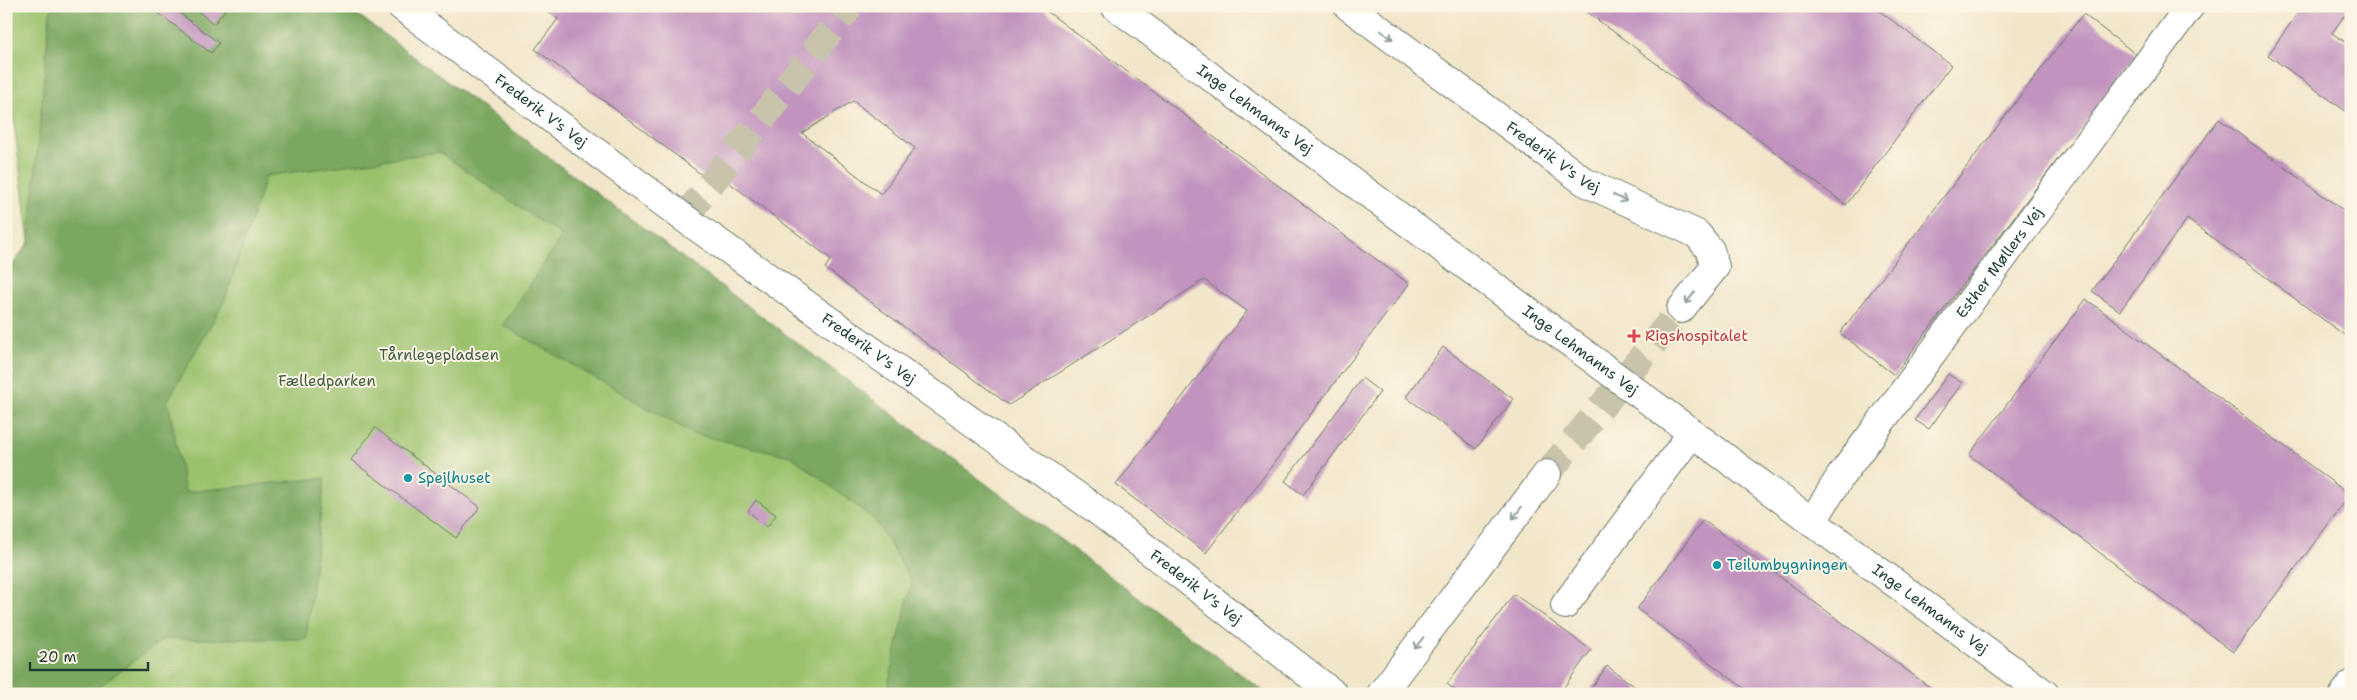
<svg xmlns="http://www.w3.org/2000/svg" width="2357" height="700" font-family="'Shantell Sans',sans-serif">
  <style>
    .green { fill: #9ac16c; stroke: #5c7f50 }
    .forest { fill: #7ba760; stroke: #4d724a }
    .building { fill: #c193be; fill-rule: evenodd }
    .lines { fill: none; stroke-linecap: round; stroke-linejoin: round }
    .minor-tunnel { stroke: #c8c4ac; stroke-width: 28; stroke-dasharray: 28 14; stroke-linecap: butt }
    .minor-casing { stroke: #697868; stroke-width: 30 }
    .minor { stroke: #fff; stroke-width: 28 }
    .oneway { stroke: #8f9e9a }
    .health-dot { fill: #e0444e; stroke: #fcf5e5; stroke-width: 2 }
    .culture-dot { fill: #0f9aa8; stroke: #fcf5e5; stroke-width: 2 }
    .labels { text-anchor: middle; stroke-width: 4; stroke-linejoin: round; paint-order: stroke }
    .street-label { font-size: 15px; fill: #1f3d34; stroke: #fcf5e5 }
    .health-label { font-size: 15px; fill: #be3a42; stroke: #fcf5e5; text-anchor: start }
    .park-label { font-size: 15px; fill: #3e5e42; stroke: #fcf5e5 }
    .culture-label { font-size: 15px; fill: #0d838f; stroke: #fcf5e5; text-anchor: start }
  </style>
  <rect width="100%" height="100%" fill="#fcf5e5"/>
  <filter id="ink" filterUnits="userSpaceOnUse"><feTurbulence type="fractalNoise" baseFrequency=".02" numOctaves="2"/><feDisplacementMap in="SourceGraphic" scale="10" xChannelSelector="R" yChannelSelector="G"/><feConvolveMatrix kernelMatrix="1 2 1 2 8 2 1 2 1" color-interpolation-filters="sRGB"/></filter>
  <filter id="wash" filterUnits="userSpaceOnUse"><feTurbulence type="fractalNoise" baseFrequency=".0096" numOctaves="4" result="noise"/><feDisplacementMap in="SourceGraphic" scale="20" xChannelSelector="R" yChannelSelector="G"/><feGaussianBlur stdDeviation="1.12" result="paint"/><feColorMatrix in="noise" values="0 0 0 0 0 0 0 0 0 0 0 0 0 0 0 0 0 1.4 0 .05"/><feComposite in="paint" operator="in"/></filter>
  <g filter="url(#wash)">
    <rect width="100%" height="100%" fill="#f2e6ca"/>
    <path class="green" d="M6,6H346L1267,694H6V383L15,372L6,365V274L29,242L6,60Z"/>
    <path class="forest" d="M55,6H346L1267,694H886L912,581L875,520L791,456L693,434L503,325L562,236L439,152L266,176L225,300L168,400L185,492L325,478L306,639H163L89,694H6V384L15,372L6,365V274L29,242L50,12Z"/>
    <g id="blocks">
      <g class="building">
        <path d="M149,6H170L219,43L211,53Z"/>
        <path d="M191,6H228L214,24Z"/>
        <path d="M540,6H1040L1409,284L1206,553L1116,485L1247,311L1204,280L1009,405L825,268L831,259L727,181L718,187L535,49L558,19ZM853,101L915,148L881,194L802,133Z"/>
        <path d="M1579,6H1873L1951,65L1846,205Z"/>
        <path d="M2303,6H2351V22L2344,16L2332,33L2351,46V115L2268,55Z"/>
        <path d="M2083,14L2137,55L1894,375L1840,333Z"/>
        <path d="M2219,119L2351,216V340L2187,219L2120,311L2092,291Z"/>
        <path d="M2086,299L2350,495L2233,652L1969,455Z"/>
        <path d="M1443,347L1513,399L1476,449L1406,397Z"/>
        <path d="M1948,374L1962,383L1929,429L1915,420Z"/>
        <path d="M1362,378L1380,392L1303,495L1285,481Z"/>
        <path d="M375,428L480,507L456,538L351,460Z"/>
        <path d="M756,500L776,515L767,527L748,511Z"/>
        <path d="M1703,520L1939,694H1752L1637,609Z"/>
        <path d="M1514,594L1591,650L1559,694H1460L1447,684Z"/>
        <path d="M1607,666L1645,694H1587Z"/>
      </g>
    </g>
  </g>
  <g filter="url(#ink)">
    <use href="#blocks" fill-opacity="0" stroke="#697868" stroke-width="1"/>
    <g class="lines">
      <g class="minor-tunnel">
        <path d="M684,218L850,6"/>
        <path d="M1547,474L1681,309"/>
      </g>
      <g class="minor-casing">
        <g id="minor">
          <path id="s1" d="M401,6L684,218L1094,508L1334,694"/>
          <path id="s2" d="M1115,6L2045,694"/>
          <path id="s3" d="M1348,6L1585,182L1697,234L1710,250L1715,267L1681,309"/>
          <path id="s4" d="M1812,522L1840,477L2190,6"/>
          <path d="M1565,605L1692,433"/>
          <path d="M1381,694L1547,474"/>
          <path d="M2344,694L2351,685"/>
        </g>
      </g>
      <use href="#minor" class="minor"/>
    </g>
    <defs><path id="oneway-shaft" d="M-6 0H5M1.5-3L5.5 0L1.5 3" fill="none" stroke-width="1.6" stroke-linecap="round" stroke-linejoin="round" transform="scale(1.25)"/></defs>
    <g class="oneway">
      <use href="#oneway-shaft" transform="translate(1387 35) rotate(36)"/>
      <use href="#oneway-shaft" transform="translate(1620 198) rotate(25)"/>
      <use href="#oneway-shaft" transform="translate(1690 298) rotate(129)"/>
      <use href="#oneway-shaft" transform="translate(1517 513) rotate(127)"/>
      <use href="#oneway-shaft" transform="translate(1419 643) rotate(127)"/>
    </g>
  </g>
  <path class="health-dot" d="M1631.5 328.5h5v5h5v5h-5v5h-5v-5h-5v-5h5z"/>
  <g class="culture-dot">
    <circle cx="408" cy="478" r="5"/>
    <circle cx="1717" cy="565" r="5"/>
  </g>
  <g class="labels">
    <g class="street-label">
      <text dy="5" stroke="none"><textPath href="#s2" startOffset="174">Inge Lehmanns Vej</textPath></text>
      <text dy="5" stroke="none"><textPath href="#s1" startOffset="175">Frederik V's Vej</textPath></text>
      <text dy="5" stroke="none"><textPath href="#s3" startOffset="255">Frederik V's Vej</textPath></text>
      <text dy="5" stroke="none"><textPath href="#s4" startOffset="320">Esther Møllers Vej</textPath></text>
      <text dy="5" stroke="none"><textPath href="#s1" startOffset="580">Frederik V's Vej</textPath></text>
      <text dy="5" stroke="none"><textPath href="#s2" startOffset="579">Inge Lehmanns Vej</textPath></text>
      <text dy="5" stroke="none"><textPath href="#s1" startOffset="985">Frederik V's Vej</textPath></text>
      <text dy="5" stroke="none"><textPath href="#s2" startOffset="1014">Inge Lehmanns Vej</textPath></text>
    </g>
    <g class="health-label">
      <text x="1645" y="341">Rigshospitalet</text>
    </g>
    <g class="park-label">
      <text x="439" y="360">Tårnlegepladsen</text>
      <text x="327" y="386">Fælledparken</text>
    </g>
    <g class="culture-label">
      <text x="418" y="483">Spejlhuset</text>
      <text x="1727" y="570">Teilumbygningen</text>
    </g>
  </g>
  <rect width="2357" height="700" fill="none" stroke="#fcf5e5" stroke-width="25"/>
  <path d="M30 662v8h118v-8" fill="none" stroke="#1f3d34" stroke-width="2.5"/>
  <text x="38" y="662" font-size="15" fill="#1f3d34" stroke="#fcf5e5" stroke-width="4" paint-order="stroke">20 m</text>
</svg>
